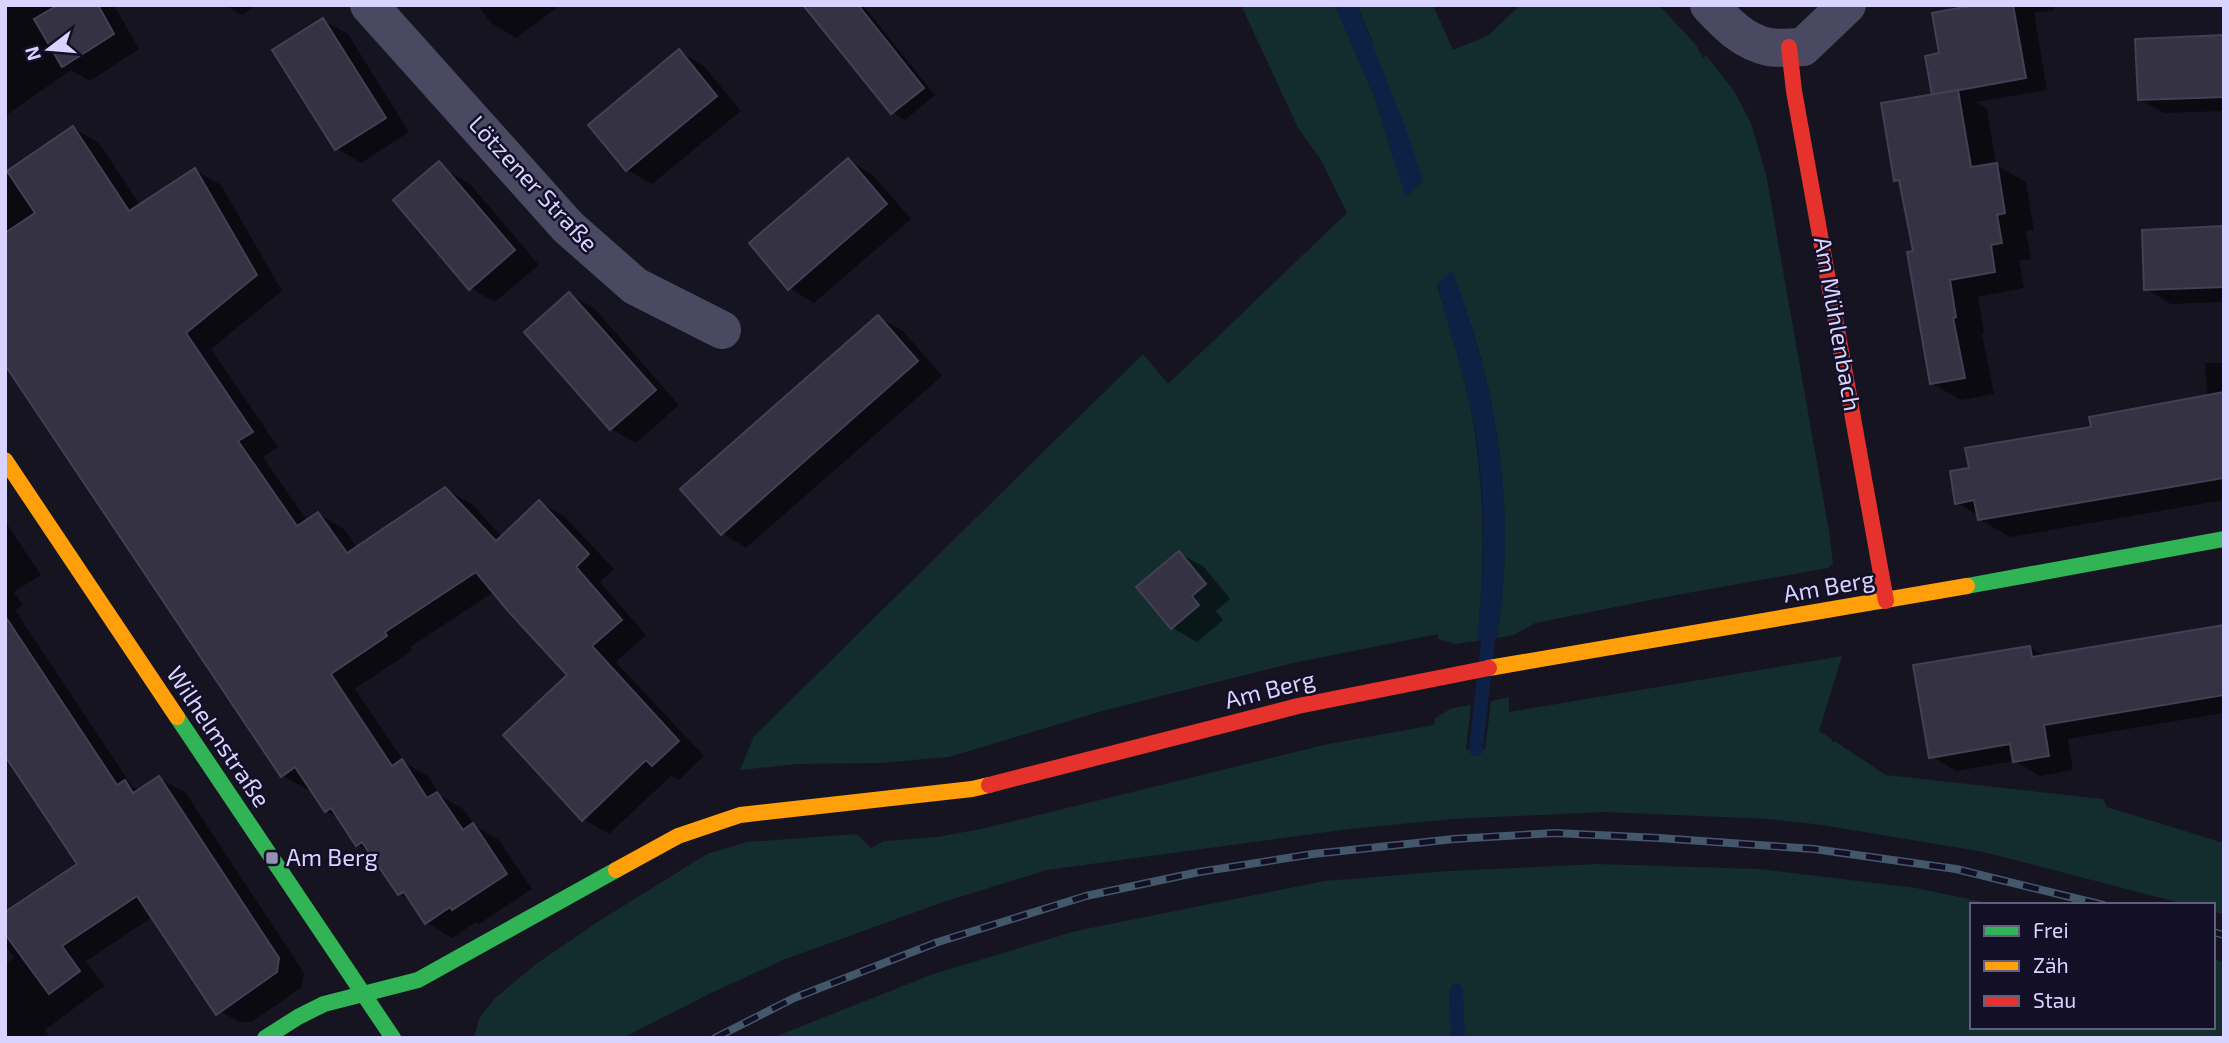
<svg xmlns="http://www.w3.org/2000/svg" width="2229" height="1043" font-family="'Exo 2',sans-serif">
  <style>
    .green { fill: #132c2d }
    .water { fill: #0d2144 }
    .shadow { fill: #0007 }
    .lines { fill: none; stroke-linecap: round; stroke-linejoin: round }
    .stream { stroke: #0d2144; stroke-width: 14 }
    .building { fill: #343243; stroke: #433f54; stroke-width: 2 }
    .street { stroke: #4a4962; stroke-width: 38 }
    .fast { stroke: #30b455; stroke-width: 16 }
    .slow { stroke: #ff9f0a; stroke-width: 16 }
    .jam { stroke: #e5322d; stroke-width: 16 }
    .rail-casing { stroke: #43596b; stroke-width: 8 }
    .rail { stroke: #130f26; stroke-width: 5; stroke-dasharray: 16; stroke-linecap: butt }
    .poi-dot { fill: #9591b1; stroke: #130f26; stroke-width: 2.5 }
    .labels { text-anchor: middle; stroke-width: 5; stroke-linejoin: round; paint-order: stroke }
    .street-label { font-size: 24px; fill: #d9d4ff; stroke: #130f26 }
    .poi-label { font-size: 24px; fill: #d9d4ff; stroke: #130f26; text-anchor: start }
  </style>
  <rect width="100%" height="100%" fill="#161421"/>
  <g class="green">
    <path d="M1241,5H1335L1373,94L1406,196L1372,41L1357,5H1433L1453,50L1489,35L1520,5H1659L1696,45L1703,58L1706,55L1734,91L1751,123L1766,174L1829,531L1833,564L1828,568L1660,598L1535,623L1514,635L1497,638C1513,535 1504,431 1473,331C1466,311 1460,290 1451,271L1437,285C1450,331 1466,378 1474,426C1485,498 1485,569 1477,641L1455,644L1438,639V634L1293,663L1177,692L1099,712L949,757L880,763L797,764L740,770L754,736L1143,354L1168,384L1347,213L1321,160L1298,128Z"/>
    <path d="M1842,656L1819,731L1832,739V742H1836L1886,775L2103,799L2107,807L2224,843V914L2213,912V905H2188L1984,852L1822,825L1768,819L1605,812L1452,819L1350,829L1047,870L946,901L783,960L709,994L623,1038H474L479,1019L494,999L536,964L599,921L707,854L747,842L857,834L871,848L884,841L937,837L981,829L1328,744L1434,725L1435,718L1452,708L1471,705L1466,750L1485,749L1491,701L1509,697V712Z"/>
    <path d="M1598,864L1760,869L1916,888L1998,905H1972V1027H2213V959L2224,962V1038H772L933,974L1076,931L1324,881L1449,871Z"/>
  </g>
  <g class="water">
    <path d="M1335,5H1357L1407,132L1423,180L1406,197L1373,94Z"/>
    <path d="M1452,270C1498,392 1517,508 1497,638L1477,641C1485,569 1486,496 1474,423C1465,376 1450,330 1437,284Z"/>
  </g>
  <g class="shadow">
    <path d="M5,5H114L139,49L90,81L71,70L5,116Z"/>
    <path d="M225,5H256L242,15Z"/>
    <path d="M478,5H561L516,38L491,23Z"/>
    <path d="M806,5H863L935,95L905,120L893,113Z"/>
    <path d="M1959,5H2054V10L2034,13L2047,90L1976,102L1987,109L1996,165L2026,182L2034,230L2026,231L2031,259L2019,261L2024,288L1978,297L1984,333L1982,334L1994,394L1961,400L1931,383L1915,252L1902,183L1895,180L1934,96L1941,55L1960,10Z"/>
    <path d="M323,20L348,34L409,132L361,163L336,148Z"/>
    <path d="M2224,37V111L2164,113L2139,99Z"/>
    <path d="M679,51L704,66L741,111L652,184L627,170L590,125Z"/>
    <path d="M73,128L99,143L140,205L195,170L221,185L282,291L211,349L278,447L263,457L307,521L319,514L344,529L357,548L446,489L472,504L502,537L539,502L565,517L614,569L600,582L646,635L616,662L704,756L679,780L671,776L609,834L583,819L569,675L494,592L410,647L412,651L355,689L405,763L428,776L441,796L463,809L475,826L499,840L532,889L479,924L476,922L452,938L427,923L413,902L399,894L372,853L357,844L341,820L326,811L311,788L308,790L282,775L5,361V174Z"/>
    <path d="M848,160L873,175L911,219L814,303L789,288Z"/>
    <path d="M444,169L470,184L539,265L495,302L470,288Z"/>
    <path d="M2224,228V302L2171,304L2146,289Z"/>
    <path d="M569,294L594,308L679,405L636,443L611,429Z"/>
    <path d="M878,317L903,331L942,376L746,548L722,533Z"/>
    <path d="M2205,363H2224V500L2010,537L1979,519L1978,515L1957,503L1971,469L2093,428L2207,397Z"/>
    <path d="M5,521L41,575L14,592L23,605L15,610L132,786L140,791L159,778L185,792L304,973L302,987L252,1022H239L213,1007L152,917L86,961L104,986L45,1030L50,1038H5V964L14,958L5,944V914L79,864L5,752Z"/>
    <path d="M1179,553L1204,567L1230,599L1216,611L1223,620L1197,642L1173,628L1138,588Z"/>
    <path d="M2224,626V713L2068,739L2073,770L2040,776L2015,761L1956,771L1931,756L2030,647L2045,656Z"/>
  </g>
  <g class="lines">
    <g class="stream">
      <path d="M1476,749L1490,622"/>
      <path d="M1456,991L1458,1038"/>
    </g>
  </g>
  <g class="building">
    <path d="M58,5H98L114,34L62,67L34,19Z"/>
    <path d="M803,5H858L924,88L891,114Z"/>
    <path d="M1975,5H2013L2026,78L1932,95L1925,56L1939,53L1932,13Z"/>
    <path d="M323,18L386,118L335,150L272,50Z"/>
    <path d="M2224,35V97L2138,100L2135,39Z"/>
    <path d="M679,49L717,96L626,171L588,125Z"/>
    <path d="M1958,90L1971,167L1997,163L2005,213L1997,215L2002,243L1991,245L1995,272L1950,280L1956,317L1953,318L1965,378L1930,384L1907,252L1913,251L1899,180L1894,181L1881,103Z"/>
    <path d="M73,126L129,211L195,168L257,275L186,333L253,432L238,441L297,526L318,512L347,553L445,487L496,541L539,500L589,554L576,567L622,620L592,646L679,741L652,766L646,760L582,821L503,735L567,675L508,611L476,572L385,632L387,636L331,674L392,766L402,759L427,798L437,792L463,830L473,823L507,874L452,910L450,907L425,924L404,892L398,895L362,842L356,846L331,808L325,812L295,767L281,777L5,365V233L35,213L7,171Z"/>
    <path d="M848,158L887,204L788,290L749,243Z"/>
    <path d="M439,161L515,250L469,290L393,200Z"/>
    <path d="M2224,226V287L2144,290L2142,230Z"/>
    <path d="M569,292L656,390L610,430L524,332Z"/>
    <path d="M878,315L918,361L721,535L680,489Z"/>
    <path d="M2224,392V478L1978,520L1974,500L1955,504L1950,471L1969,468L1965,448L2091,427L2089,417Z"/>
    <path d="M1179,551L1206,584L1192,596L1199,605L1171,629L1136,587Z"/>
    <path d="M5,616L117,785L125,780L133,793L159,776L279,958L277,972L216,1015L137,896L62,946L80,971L49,994L5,934V912L77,864L5,756Z"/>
    <path d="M2224,625V695L2044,725L2049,756L2013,762L2010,744L1929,758L1913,665L2030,646L2032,657Z"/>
  </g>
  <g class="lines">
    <g class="street">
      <path d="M369,5L568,227L635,286L722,330"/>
      <path d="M1709,5C1726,23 1743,42 1769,47C1779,49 1792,47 1803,47L1847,5"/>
    </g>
    <g class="fast">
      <path d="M1967,586L2224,539"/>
      <path d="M177,717L393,1038"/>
      <path d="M265,1038L298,1017L324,1004L418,980L616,870"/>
    </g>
    <g class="slow">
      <path d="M5,460L177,717"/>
      <path d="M1489,668L1967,586"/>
      <path d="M616,870L678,836L740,815L972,789L989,785"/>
    </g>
    <g class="jam">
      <path d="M1789,47L1794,91L1886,601"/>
      <path d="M989,785L1298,706L1489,668"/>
    </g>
    <g class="rail-casing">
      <g id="rail">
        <path d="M2213,932L2224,935"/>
        <path d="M715,1038L794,998L938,942L1086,896L1199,872L1313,854L1454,839L1555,833L1659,838L1814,849L1956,869L2103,905"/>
      </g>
    </g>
    <use href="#rail" class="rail"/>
  </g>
  <rect class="poi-dot" x="265" y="851" width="14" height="14" rx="3.5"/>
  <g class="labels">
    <g class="street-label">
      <text transform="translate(533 184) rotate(47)" y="8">Lötzener Straße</text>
      <text transform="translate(1837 324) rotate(80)" y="8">Am Mühlenbach</text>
      <text transform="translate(1829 587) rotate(-10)" y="8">Am Berg</text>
      <text transform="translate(1270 690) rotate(-14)" y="8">Am Berg</text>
      <text transform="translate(218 737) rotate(56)" y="8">Wilhelmstraße</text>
    </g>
    <g class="poi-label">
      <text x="286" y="866">Am Berg</text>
    </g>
  </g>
  <rect width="2229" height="1043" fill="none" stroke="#d9d4ff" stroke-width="14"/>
  <rect x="1970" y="903" width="245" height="126" fill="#130f26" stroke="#625e7d" stroke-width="2"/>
  <rect x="1984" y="926" width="35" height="10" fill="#30b455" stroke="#625e7d" stroke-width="2"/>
  <text x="2033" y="938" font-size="21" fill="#d9d4ff">Frei</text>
  <rect x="1984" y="961" width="35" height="10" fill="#ff9f0a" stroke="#625e7d" stroke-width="2"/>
  <text x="2033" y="973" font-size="21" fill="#d9d4ff">Zäh</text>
  <rect x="1984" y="996" width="35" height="10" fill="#e5322d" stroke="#625e7d" stroke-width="2"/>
  <text x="2033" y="1008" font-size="21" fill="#d9d4ff">Stau</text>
  <g transform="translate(49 49) rotate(254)" stroke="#130f26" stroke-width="5" paint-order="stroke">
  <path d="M0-5L12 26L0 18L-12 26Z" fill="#d9d4ff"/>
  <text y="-10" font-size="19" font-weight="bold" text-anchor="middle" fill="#d9d4ff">N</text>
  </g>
</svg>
